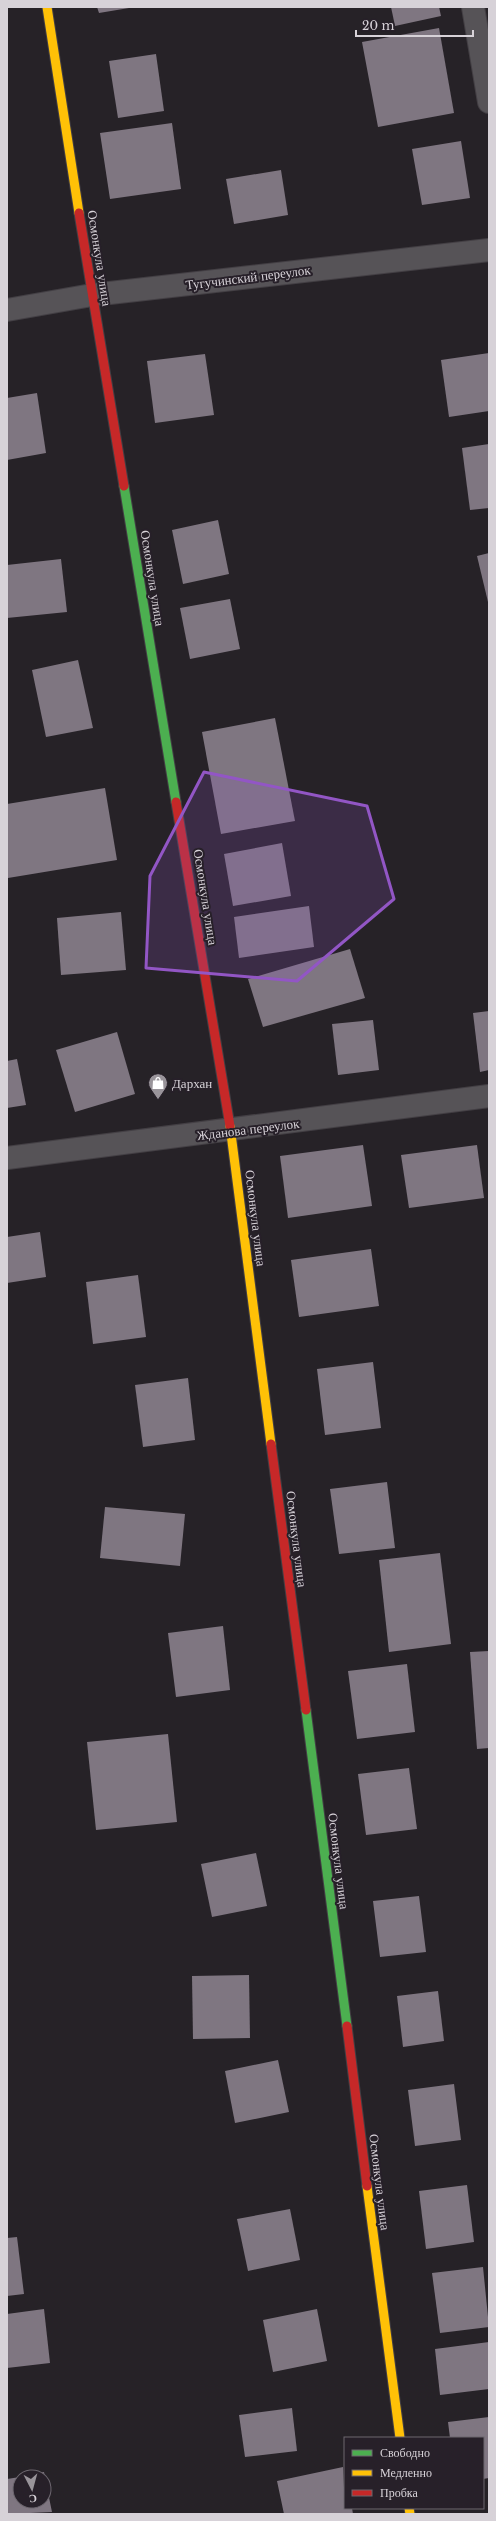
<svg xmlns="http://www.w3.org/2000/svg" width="496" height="2521" font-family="'Libre Baskerville',serif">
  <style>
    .building { fill: #7f7681 }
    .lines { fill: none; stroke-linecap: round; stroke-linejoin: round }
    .street-casing { stroke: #433f44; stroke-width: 24 }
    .fast-casing { stroke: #433f44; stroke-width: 11 }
    .slow-casing { stroke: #433f44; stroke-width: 11 }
    .jam-casing { stroke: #433f44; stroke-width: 11 }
    .street { stroke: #565357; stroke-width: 22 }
    .fast { stroke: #4caf50; stroke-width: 9 }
    .slow { stroke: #ffc107; stroke-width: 9 }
    .jam { stroke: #c62828; stroke-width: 9 }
    .marked { fill: #9256c5; fill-opacity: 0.2; stroke: #9256c5; stroke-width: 3; stroke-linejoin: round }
    .labels { text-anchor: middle; stroke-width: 4; stroke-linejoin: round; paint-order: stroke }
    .street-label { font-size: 13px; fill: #d7d2d8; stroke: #272029 }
    .poi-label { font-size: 13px; fill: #d7d2d8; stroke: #272029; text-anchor: start }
  </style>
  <rect width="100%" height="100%" fill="#262227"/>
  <g class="building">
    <path d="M97,7H129V8L99,13Z"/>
    <path d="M391,7H439L441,16L395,26Z"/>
    <path d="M439,28L454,113L378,127L362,42Z"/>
    <path d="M156,54L164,111L118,118L109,61Z"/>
    <path d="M172,123L181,189L110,199L100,133Z"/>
    <path d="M461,141L470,198L422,205L412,149Z"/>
    <path d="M281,170L288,215L234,224L226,179Z"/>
    <path d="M489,353V411L449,417L441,360Z"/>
    <path d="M205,354L214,415L155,423L147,361Z"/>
    <path d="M37,393L46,453L7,460V398Z"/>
    <path d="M489,444V508L470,510L462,448Z"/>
    <path d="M218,520L229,574L183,584L172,530Z"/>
    <path d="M489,553V602H488L477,556Z"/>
    <path d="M61,559L67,612L7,618V565Z"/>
    <path d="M230,599L240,649L190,659L180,608Z"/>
    <path d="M78,660L93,728L46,737L32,670Z"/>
    <path d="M275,718L295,821L221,834L202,732Z"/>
    <path d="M105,788L117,860L8,878L7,804Z"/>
    <path d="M282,843L291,896L233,906L224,854Z"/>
    <path d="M309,906L314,947L239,958L234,917Z"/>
    <path d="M121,912L126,970L61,975L57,918Z"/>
    <path d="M350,949L365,998L263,1027L248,979Z"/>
    <path d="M489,1011V1070L480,1072L473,1013Z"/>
    <path d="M373,1020L379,1070L338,1075L332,1024Z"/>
    <path d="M117,1032L135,1094L75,1112L56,1050Z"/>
    <path d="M17,1059L26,1105L7,1108V1061Z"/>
    <path d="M363,1145L372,1206L288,1218L280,1156Z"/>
    <path d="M477,1145L484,1198L409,1208L401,1155Z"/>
    <path d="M40,1232L46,1277L7,1283V1237Z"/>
    <path d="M371,1249L379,1306L299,1317L291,1260Z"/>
    <path d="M138,1275L146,1337L93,1344L86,1282Z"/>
    <path d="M373,1362L381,1428L325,1435L317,1369Z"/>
    <path d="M188,1378L195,1440L143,1447L135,1385Z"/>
    <path d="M387,1482L395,1548L339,1554L330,1489Z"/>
    <path d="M105,1507L185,1514L180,1566L100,1558Z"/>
    <path d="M440,1553L451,1644L389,1652L379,1560Z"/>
    <path d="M223,1626L230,1690L176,1697L168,1633Z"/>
    <path d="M489,1651V1748L477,1749L470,1652Z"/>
    <path d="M407,1664L415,1732L357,1739L348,1671Z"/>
    <path d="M168,1734L177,1822L96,1830L87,1742Z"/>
    <path d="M409,1768L417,1829L366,1835L358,1774Z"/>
    <path d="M256,1853L267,1906L212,1917L201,1864Z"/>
    <path d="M419,1896L426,1952L380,1957L373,1901Z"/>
    <path d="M249,1975L250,2038L193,2039L192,1976Z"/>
    <path d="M438,1991L444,2041L403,2047L397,1996Z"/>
    <path d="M278,2060L289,2112L235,2123L225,2071Z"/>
    <path d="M454,2084L461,2140L415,2146L408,2090Z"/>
    <path d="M467,2185L474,2242L426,2249L419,2191Z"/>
    <path d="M290,2209L300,2260L248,2271L237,2219Z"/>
    <path d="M17,2237L24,2294L7,2296V2238Z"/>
    <path d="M483,2267L489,2327L440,2333L432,2273Z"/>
    <path d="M44,2309L50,2363L7,2368V2314Z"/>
    <path d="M317,2309L327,2361L273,2372L263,2320Z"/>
    <path d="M489,2342V2389L440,2395L435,2349Z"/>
    <path d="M292,2408L297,2451L245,2457L239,2415Z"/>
    <path d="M489,2417V2478L483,2479V2438H450L448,2422Z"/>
    <path d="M343,2467L345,2508H352L353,2514H284L277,2481Z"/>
    <path d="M44,2472L45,2477H22V2476Z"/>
    <path d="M20,2477V2501H44L45,2478L52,2512L8,2514L7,2479Z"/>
  </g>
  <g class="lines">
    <g class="street-casing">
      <g id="street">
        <path d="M473,7L489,102"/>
        <path d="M7,310L92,295L489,250"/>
        <path d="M7,1158L489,1096"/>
      </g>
    </g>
    <g class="fast-casing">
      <g id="fast">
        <path d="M124,486L176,802"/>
        <path d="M306,1710L347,2026"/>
      </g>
    </g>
    <g class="slow-casing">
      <g id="slow">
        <path d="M47,7L79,213"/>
        <path d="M230,1126L271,1444"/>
        <path d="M367,2186L400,2438"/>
        <path d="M409,2508L410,2514"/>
      </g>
    </g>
    <g class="jam-casing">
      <g id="jam">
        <path d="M79,213L124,486"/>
        <path d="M176,802L230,1126"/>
        <path d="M271,1444L306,1710"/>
        <path d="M347,2026L367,2186"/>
      </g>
    </g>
    <use href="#street" class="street"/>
    <use href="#fast" class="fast"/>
    <use href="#slow" class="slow"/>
    <use href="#jam" class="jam"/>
  </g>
  <path class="marked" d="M204,772L367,806L394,899L297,981L146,968L150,876Z"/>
  <defs>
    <g id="shop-pin" transform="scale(1)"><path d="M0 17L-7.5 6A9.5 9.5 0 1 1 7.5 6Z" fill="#99949a" stroke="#272029"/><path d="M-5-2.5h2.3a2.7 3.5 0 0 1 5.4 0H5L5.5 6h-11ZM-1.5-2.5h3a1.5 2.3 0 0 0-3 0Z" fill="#fff"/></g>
  </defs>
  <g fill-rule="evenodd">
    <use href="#shop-pin" x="158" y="1083"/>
  </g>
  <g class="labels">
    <g class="street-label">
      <text transform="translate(100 258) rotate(81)" y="5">Осмонкула улица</text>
      <text transform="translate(248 277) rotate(-7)" y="5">Тугучинский переулок</text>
      <text transform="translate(153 578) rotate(81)" y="5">Осмонкула улица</text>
      <text transform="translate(206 897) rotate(81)" y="5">Осмонкула улица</text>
      <text transform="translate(248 1129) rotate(-7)" y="5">Жданова переулок</text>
      <text transform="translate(256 1218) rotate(83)" y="5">Осмонкула улица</text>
      <text transform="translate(297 1539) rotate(83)" y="5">Осмонкула улица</text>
      <text transform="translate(339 1861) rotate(83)" y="5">Осмонкула улица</text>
      <text transform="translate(380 2182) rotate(83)" y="5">Осмонкула улица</text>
    </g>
    <g class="poi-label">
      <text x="172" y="1088">Дархан</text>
    </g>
  </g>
  <rect width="496" height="2521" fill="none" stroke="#d7d2d8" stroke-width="16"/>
  <rect x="344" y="2437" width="140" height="72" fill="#272029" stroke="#6d676f"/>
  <rect x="352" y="2450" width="20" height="6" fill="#4caf50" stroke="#6d676f"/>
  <text x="380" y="2457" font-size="12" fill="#d7d2d8">Свободно</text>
  <rect x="352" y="2470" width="20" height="6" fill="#ffc107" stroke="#6d676f"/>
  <text x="380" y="2477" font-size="12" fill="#d7d2d8">Медленно</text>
  <rect x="352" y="2490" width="20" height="6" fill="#c62828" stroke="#6d676f"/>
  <text x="380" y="2497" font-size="12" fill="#d7d2d8">Пробка</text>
  <g transform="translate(32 2489) rotate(174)"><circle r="19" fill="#272029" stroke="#6d676f"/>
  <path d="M0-3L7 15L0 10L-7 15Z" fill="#99949a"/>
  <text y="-6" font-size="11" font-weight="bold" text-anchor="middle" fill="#d7d2d8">С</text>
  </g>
  <path d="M356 30v6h117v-6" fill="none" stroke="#d7d2d8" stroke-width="2"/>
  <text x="362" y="30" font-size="12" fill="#d7d2d8" stroke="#272029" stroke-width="3" paint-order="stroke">20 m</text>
</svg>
